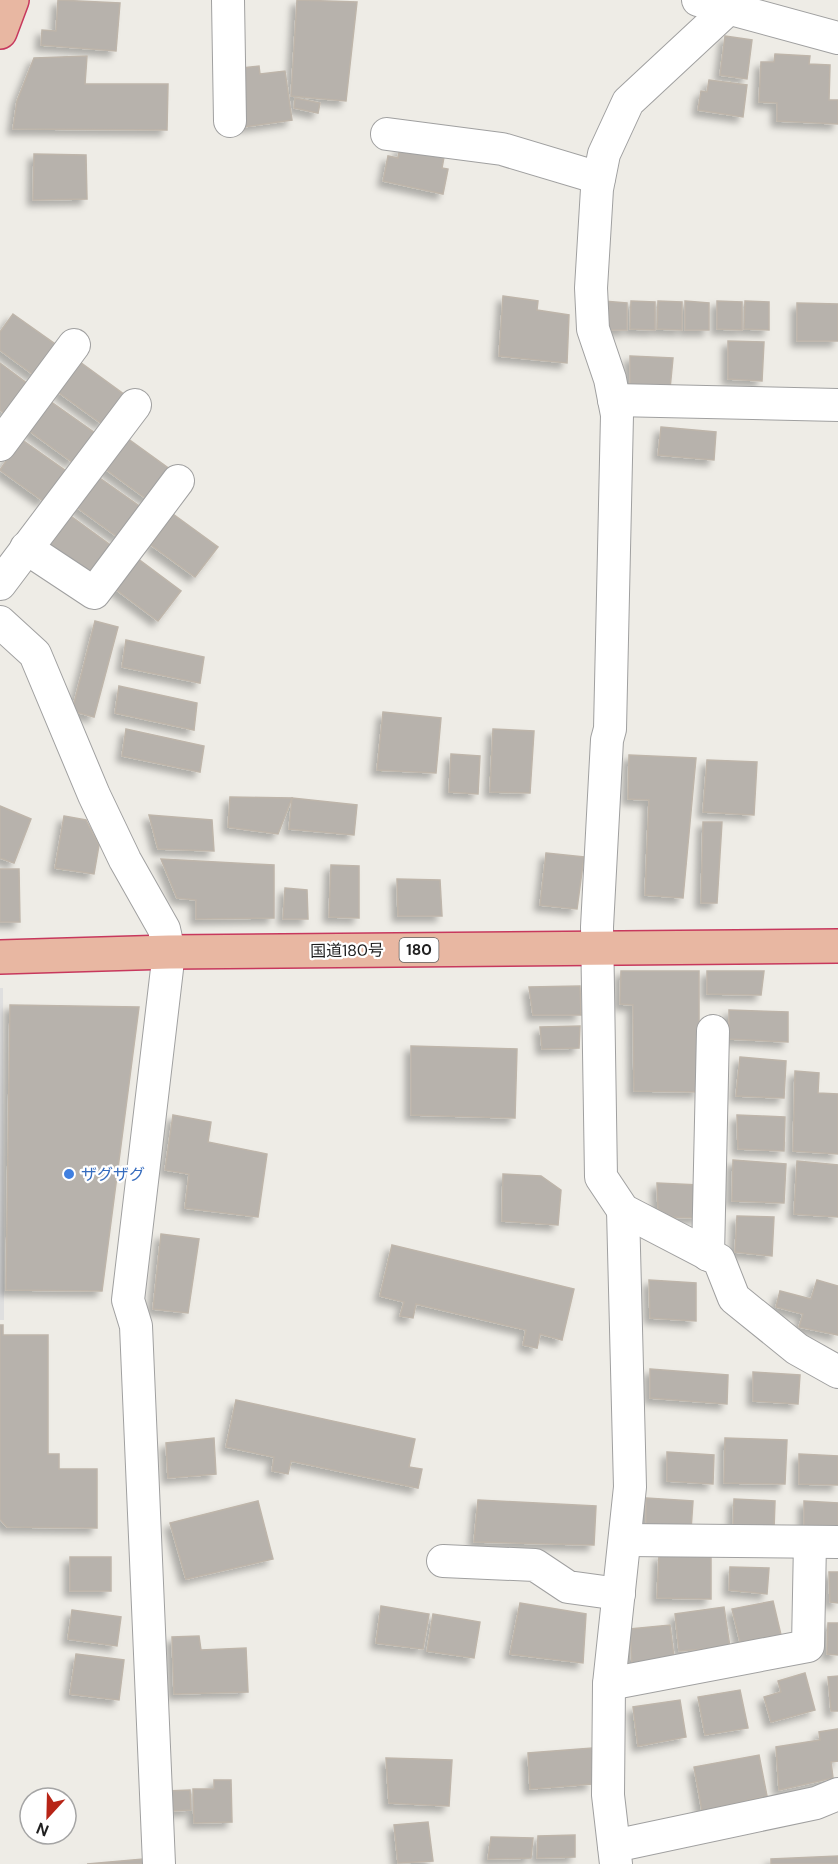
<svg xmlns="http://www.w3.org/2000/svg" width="838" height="1864" font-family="'DM Sans','Noto Sans JP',sans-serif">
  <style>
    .parking { fill: #dfdfdf }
    .building { fill: #b7b2ac; stroke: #beb5aa; stroke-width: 1.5; filter: url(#shadow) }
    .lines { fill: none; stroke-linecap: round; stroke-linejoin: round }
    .minor-casing { stroke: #a0a0a0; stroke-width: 34 }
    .trunk-casing { stroke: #c7385d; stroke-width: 36 }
    .minor { stroke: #fff; stroke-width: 32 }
    .trunk { stroke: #e8b7a2; stroke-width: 33 }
    .shop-dot { fill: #3f7fe0; stroke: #fff; stroke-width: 2 }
    .labels { text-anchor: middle; stroke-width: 4.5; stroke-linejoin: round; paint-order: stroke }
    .shield { fill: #fff; stroke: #626262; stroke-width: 1.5 }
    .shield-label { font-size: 15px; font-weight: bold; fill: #1f1f1f }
    .street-label { font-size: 16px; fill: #1f1f1f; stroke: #fff }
    .shop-label { font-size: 16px; fill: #366cbe; stroke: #fff; text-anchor: start }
  </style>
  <defs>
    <filter id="shadow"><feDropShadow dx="-5.5" dy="5.5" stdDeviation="3" flood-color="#0004"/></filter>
  </defs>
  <rect width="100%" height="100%" fill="#eeece6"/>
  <path class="parking" d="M0,988H3L4,1320H0Z"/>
  <g class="building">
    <path d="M58,0L120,3L116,51L41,45L42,30L56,31Z"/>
    <path d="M297,0L357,2L346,101L291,96Z"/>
    <path d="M725,36L752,40L747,79L720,75Z"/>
    <path d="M775,54L810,56L809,64L830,65L829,100H838V124L777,121V103L759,102L761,62H774Z"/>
    <path d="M87,56L85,84H168L167,130L13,129L17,101L34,58Z"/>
    <path d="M259,66L260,74L285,71L292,120L244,127L242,68Z"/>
    <path d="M709,80L747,85L743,117L698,110L701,91L707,92Z"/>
    <path d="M295,98L320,103L318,113L294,108Z"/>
    <path d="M400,147L444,157L442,168L448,169L443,194L383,181L388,156L398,158Z"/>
    <path d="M34,154L86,155L87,199L33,200Z"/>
    <path d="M503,296L538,301L537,310L569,315L567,363L499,356Z"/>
    <path d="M603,301L627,303V330H602Z"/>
    <path d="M631,301L655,302V330L630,329Z"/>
    <path d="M658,301L682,302V330L657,329Z"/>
    <path d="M685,301L709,303V330H685Z"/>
    <path d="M717,301L742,302V330L717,329Z"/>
    <path d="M745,301L769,302V330L744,329Z"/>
    <path d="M797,303L838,304V341H797Z"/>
    <path d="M13,314L58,346L35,376L0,350V332Z"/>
    <path d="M728,341L764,342L762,381L728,379Z"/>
    <path d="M630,356L673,358L670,389L630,387Z"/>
    <path d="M80,362L125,395L102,424L58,392Z"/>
    <path d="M0,363L28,384L5,414L0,410Z"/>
    <path d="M50,401L95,433L72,462L28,430Z"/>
    <path d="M661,427L716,432L714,460L658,455Z"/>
    <path d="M127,438L171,470L148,500L104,468Z"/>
    <path d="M21,439L66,471L43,501L0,470Z"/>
    <path d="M97,476L142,508L119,538L75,506Z"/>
    <path d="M68,514L113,547L90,576L45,544Z"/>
    <path d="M173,514L218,547L195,577L151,545Z"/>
    <path d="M137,558L181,591L158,621L114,588Z"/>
    <path d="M95,621L118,627L94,717L72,711Z"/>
    <path d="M126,640L204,657L200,683L122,667Z"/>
    <path d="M119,686L197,703L194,730L115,713Z"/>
    <path d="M383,712L441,718L436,773L377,770Z"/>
    <path d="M126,729L204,746L200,772L122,756Z"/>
    <path d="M493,729L534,731L530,793L490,792Z"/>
    <path d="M451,754L480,756L478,794L449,792Z"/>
    <path d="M629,755L696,758L683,898L645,895L649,800L628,799Z"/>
    <path d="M707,760L757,762L754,815L703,812Z"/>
    <path d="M230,797L292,798L278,834L228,827Z"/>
    <path d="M292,798L357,805L354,835L289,829Z"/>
    <path d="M0,806L31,819L14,863L0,858Z"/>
    <path d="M149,815L212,820L214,851L158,849Z"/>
    <path d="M64,816L86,820L99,845L94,874L55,868Z"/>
    <path d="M703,822H722L717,903H701Z"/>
    <path d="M546,853L584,857L577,909L540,905Z"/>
    <path d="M161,859L274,865V918L196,919V900L177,898Z"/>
    <path d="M331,865L359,866V918L329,917Z"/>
    <path d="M0,869H19L20,922H0Z"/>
    <path d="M397,879L440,880L442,916H398Z"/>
    <path d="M285,888L307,890L308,919H283Z"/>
    <path d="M621,971H699V1092L634,1091L633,1005L620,1004Z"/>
    <path d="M707,971H764L761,995L707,994Z"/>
    <path d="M580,986L581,1015H533L529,987Z"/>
    <path d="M10,1005L139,1007L102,1291L6,1290Z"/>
    <path d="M729,1010L788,1012V1042L729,1039Z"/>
    <path d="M580,1026L579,1048L542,1049L540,1027Z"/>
    <path d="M411,1046L517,1049L515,1118L411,1115Z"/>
    <path d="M740,1057L786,1061L784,1098L736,1096Z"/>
    <path d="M795,1071L819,1073L818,1093L838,1094V1154L793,1151Z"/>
    <path d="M173,1115L211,1122L208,1142L267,1154L258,1217L185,1208L189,1174L165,1170Z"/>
    <path d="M737,1115L785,1117L784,1151L738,1149Z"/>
    <path d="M733,1160L786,1164L784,1203L732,1201Z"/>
    <path d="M797,1161L838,1165V1217L794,1214Z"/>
    <path d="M503,1174L541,1176L561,1190L558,1225L502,1221Z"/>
    <path d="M657,1183L699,1185L700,1218L667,1217L658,1209Z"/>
    <path d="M737,1216L774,1217L772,1256L735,1252Z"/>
    <path d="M161,1234L199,1239L188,1313L153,1309Z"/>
    <path d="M392,1245L574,1289L562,1340L540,1334L537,1348L523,1345L526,1330L416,1304L413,1318L400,1316L404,1302L380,1296Z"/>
    <path d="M649,1280L696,1283V1321L650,1318Z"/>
    <path d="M817,1280L838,1286V1335L799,1327L803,1314L776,1307L780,1291L811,1299Z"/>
    <path d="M0,1325H3V1335H48V1454H59V1469H97V1528L7,1527L0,1519Z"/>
    <path d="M650,1369L728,1375L727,1404L650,1398Z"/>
    <path d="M753,1372L800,1375L798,1404L753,1401Z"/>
    <path d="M236,1400L415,1439L409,1467L422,1469L418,1488L291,1461L288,1474L272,1471L274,1457L226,1447Z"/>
    <path d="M214,1438L216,1474L168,1478L166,1443Z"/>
    <path d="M725,1438L787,1440L785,1484L724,1483Z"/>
    <path d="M667,1452L714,1455L713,1484L667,1481Z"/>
    <path d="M799,1454L838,1456V1485L799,1484Z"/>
    <path d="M646,1498L693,1501L691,1530L646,1527Z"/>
    <path d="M734,1499L775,1501L774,1530L733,1528Z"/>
    <path d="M478,1500L596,1506L594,1545L474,1542Z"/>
    <path d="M258,1501L273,1559L186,1579L170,1523Z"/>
    <path d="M804,1501L838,1503V1532L804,1531Z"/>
    <path d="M659,1555L711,1557V1599L657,1598Z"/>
    <rect x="70" y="1557" width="41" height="34"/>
    <path d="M730,1567L769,1568L767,1594L729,1590Z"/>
    <path d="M829,1572H838V1603L830,1602Z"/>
    <path d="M773,1601L781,1635L740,1642L732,1609Z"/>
    <path d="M520,1603L586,1614L583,1663L510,1654Z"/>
    <path d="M381,1606L429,1614L423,1649L376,1643Z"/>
    <path d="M724,1607L730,1647L679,1651L675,1614Z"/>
    <path d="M72,1610L121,1617L117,1646L68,1639Z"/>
    <path d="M433,1614L480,1622L474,1658L427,1651Z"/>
    <path d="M828,1623H838V1655L827,1654Z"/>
    <path d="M670,1625L674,1657L632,1665L630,1629Z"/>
    <path d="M199,1636L201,1650L246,1648L248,1692L174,1694L172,1637Z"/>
    <path d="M76,1654L124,1660L119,1700L70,1694Z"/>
    <path d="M805,1673L815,1710L771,1722L764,1697L781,1692L778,1681Z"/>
    <path d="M838,1676V1711H831L828,1677Z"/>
    <path d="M740,1690L748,1728L705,1735L698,1697Z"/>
    <path d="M680,1700L686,1737L638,1746L633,1707Z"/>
    <path d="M838,1729V1761L831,1762L833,1778L779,1790L776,1747L820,1740L819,1732Z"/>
    <path d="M592,1748V1784L530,1789L528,1753Z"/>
    <path d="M759,1755L767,1796L702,1811L694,1767Z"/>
    <path d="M386,1758L452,1760L449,1806L389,1803Z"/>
    <path d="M214,1780H231L232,1822L194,1823L193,1789H214Z"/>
    <path d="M190,1790L191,1810L168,1811L167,1791Z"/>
    <path d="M428,1822L433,1861L398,1863L394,1825Z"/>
    <path d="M575,1835V1857L537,1858L538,1836Z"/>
    <path d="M491,1837L533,1838L531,1858L488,1859Z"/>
    <path d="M838,1856V1864H771V1859Z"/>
    <path d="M143,1859L144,1864H87Z"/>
  </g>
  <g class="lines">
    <g class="minor-casing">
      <g id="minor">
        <path d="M228,0L230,121"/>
        <path d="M698,0L838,38"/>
        <path d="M729,8L628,102L604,154L597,189L591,288L593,329L610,379L617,415L610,729L607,740L597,927L601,1177L623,1210L719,1260L734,1298L797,1349L838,1372"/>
        <path d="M387,134L502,149L599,178"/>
        <path d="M614,400L838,405"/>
        <path d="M0,445L74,345"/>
        <path d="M26,548L94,593L178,481"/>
        <path d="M0,584L135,405"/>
        <path d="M0,622L35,654L94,795L125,860L164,929L169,952L128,1300L136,1326L159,1864"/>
        <path d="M708,1255L713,1031"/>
        <path d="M625,1540L838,1542"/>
        <path d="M443,1561L535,1565L568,1587L619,1594"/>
        <path d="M609,1684L808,1646L810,1542"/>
        <path d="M614,1846L816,1803L838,1794"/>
        <path d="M616,1864L608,1795L609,1684L630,1487L623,1210"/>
      </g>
    </g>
    <g class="trunk-casing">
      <g id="trunk">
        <path d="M0,32L12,0"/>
        <path d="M0,957L169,952L838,946"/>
      </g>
    </g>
    <use href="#minor" class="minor"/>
    <use href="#trunk" class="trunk"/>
  </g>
  <circle class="shop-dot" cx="69" cy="1174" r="6"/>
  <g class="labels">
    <rect class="shield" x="399.5" y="938" width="39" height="24" rx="4.5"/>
    <g class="shield-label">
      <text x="419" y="955">180</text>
    </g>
    <g class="street-label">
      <text transform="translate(347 950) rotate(-1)" y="6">国道180号</text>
    </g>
    <g class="shop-label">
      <text x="81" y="1180">ザグザグ</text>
    </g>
  </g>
  <g transform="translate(48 1816) rotate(202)"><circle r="28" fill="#ffffff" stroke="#a5a5a5" stroke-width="1.5"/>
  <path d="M0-4.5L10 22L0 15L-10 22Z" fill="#b72416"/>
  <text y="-9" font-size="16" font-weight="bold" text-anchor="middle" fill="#1f1f1f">N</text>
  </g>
</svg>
